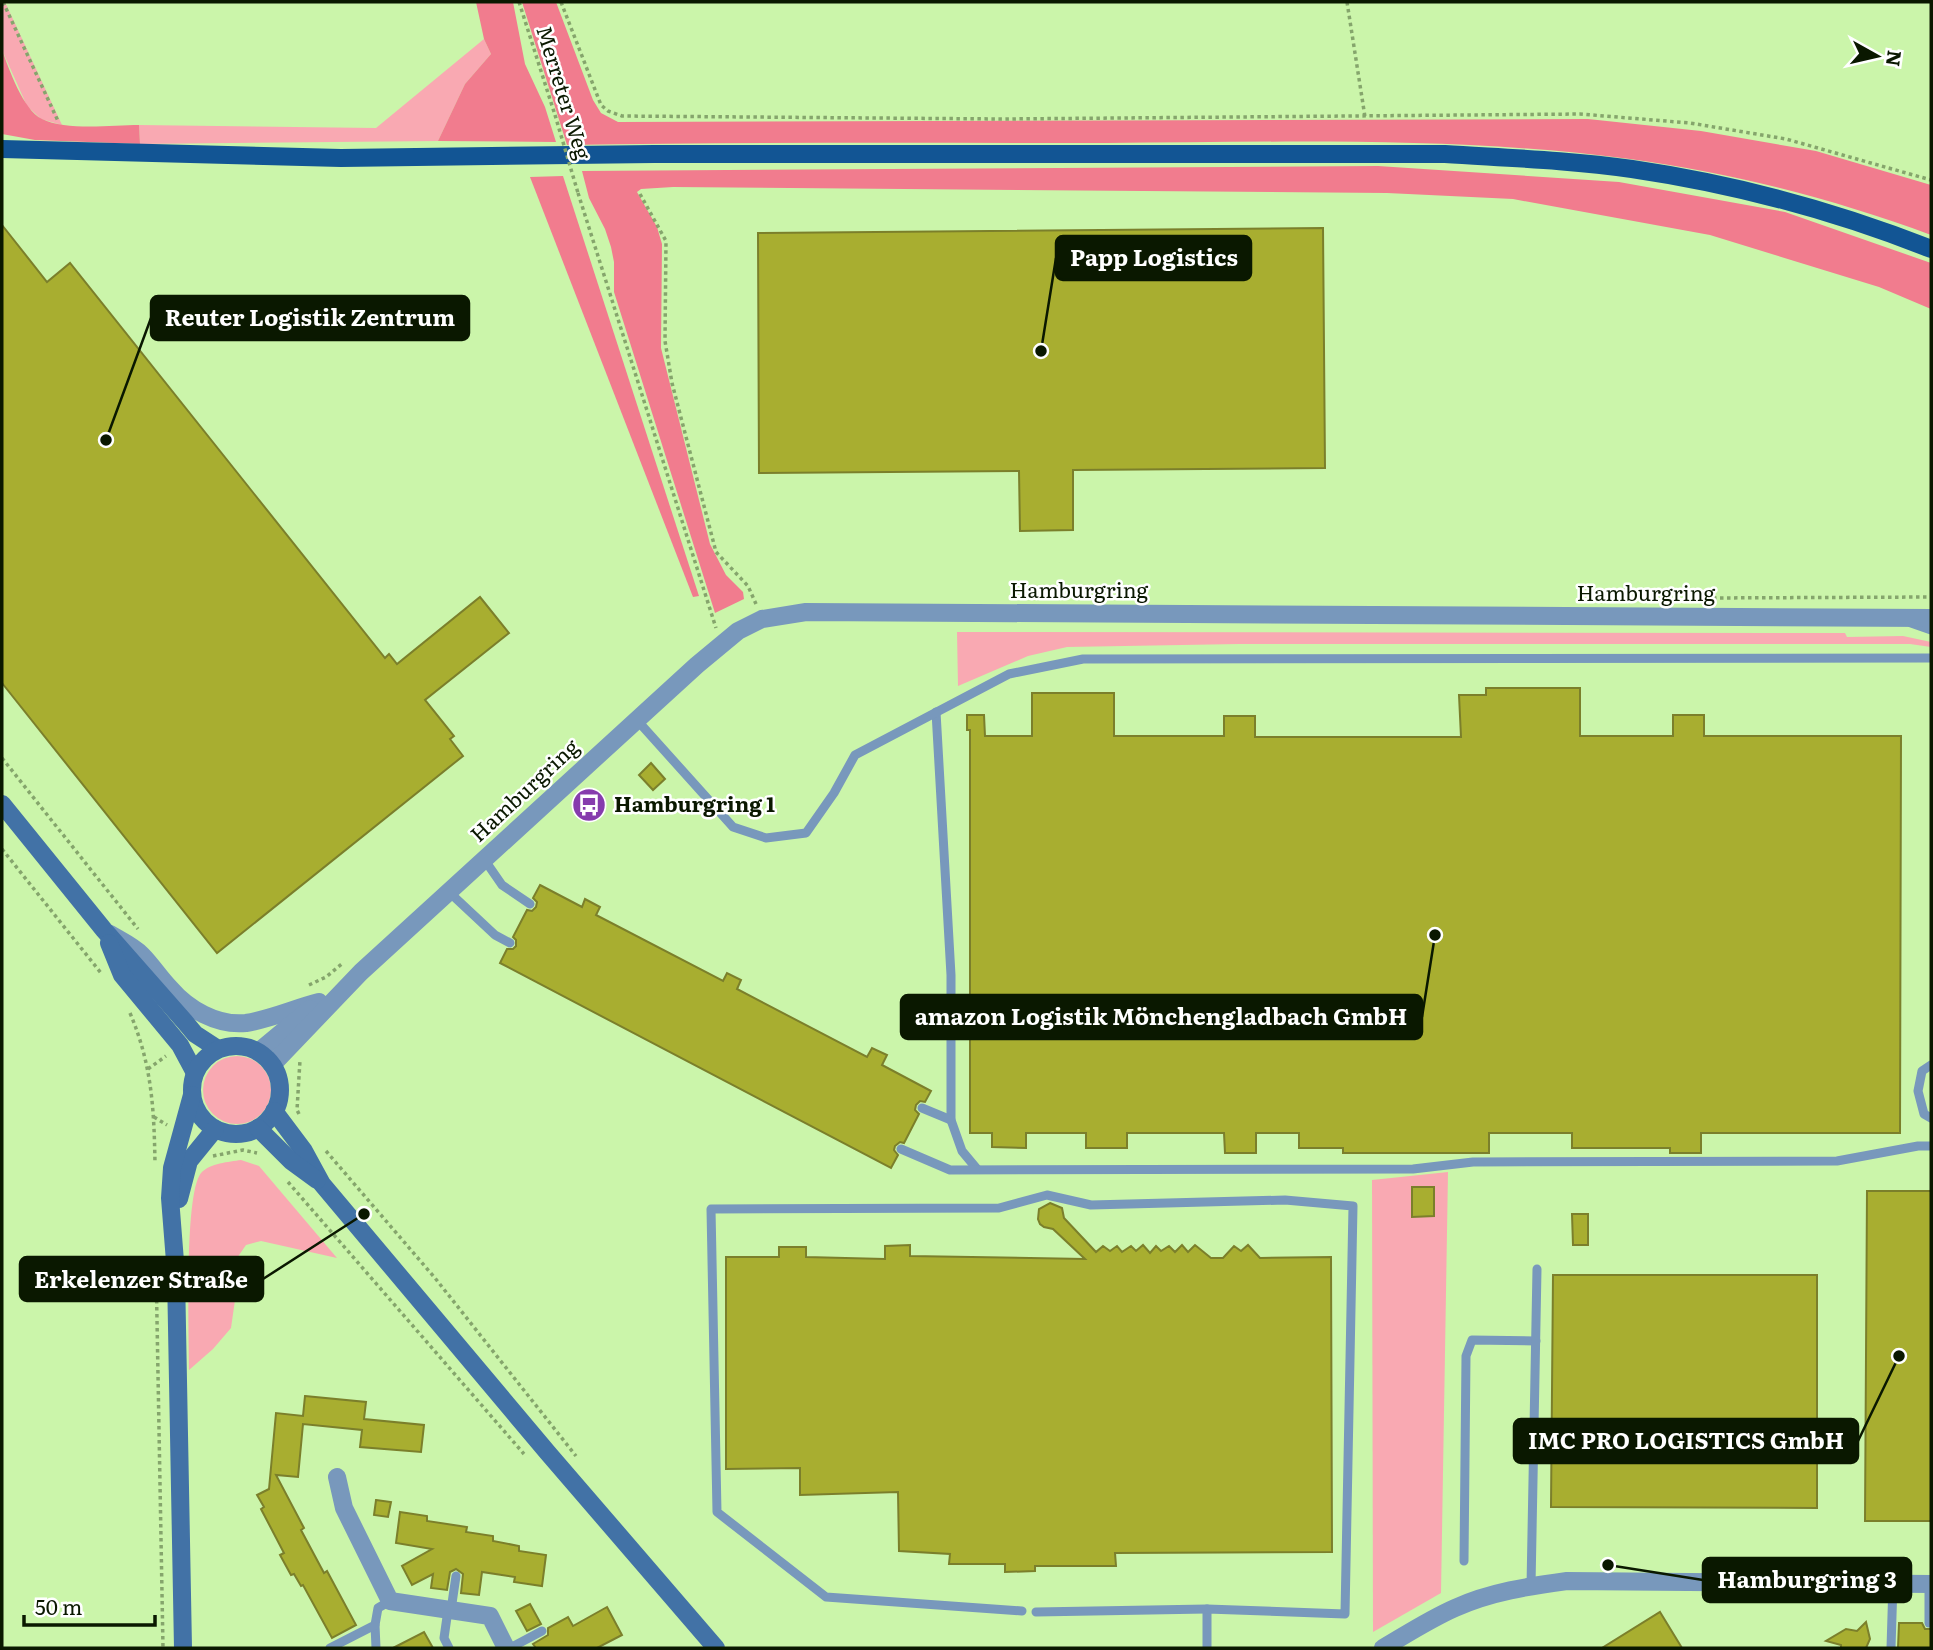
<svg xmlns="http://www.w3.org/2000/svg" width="1933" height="1650" font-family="Literata,serif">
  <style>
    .green { fill: #f9a9b2 }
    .forest { fill: #f17c8e }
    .building { fill: #a8ae30; stroke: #7b7f2b; stroke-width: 2 }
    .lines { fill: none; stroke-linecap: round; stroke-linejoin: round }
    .path { stroke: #85a56c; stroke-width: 3.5; stroke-dasharray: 3.5 3.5; stroke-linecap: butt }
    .lane { stroke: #7898bc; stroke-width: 9 }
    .street { stroke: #7898bc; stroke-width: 18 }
    .secondary { stroke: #4272a6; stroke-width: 18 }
    .primary { stroke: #125594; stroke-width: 18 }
    .path-bridge { stroke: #85a56c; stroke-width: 3.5; stroke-dasharray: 3.5 3.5; stroke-linecap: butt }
    .labels { text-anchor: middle; stroke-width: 5; stroke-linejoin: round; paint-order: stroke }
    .street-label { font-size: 21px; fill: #0a1800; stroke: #fff }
    .poi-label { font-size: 21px; font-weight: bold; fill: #0a1800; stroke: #fff; text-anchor: start }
    .leader { fill: none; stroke: #0a1800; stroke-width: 2.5 }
    .callout-dot { fill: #0a1800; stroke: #fff; stroke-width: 2.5 }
    .callout { fill: #0a1800; stroke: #0a1800; stroke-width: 2.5 }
    .callout-label { font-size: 23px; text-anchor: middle; font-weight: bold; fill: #fff }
  </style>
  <rect width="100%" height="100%" fill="#cbf5aa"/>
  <g class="green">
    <path d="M2,2H5L62,125L41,119L27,106L2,50Z"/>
    <path d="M484,39L491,54L465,84L438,141L140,144L139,125L376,128Z"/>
    <path d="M957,632L1845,633L1847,637L1903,636L1931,642V647L1910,644H1239L1067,647L1028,656L958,686Z"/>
    <circle cx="237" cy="1090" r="34"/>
    <path d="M241,1160L259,1166L337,1258L261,1241L246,1245L235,1261L236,1293L231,1328L213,1349L189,1370C189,1336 184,1194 201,1173C210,1163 229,1162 241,1160Z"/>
    <path d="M1448,1172L1441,1593L1373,1632L1372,1180Z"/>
  </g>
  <g class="forest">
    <path d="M476,2H513L525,64L545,107L556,142L438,141L465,84L491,54L484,39Z"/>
    <path d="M522,2H556L593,100L601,113L618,122L1588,119L1701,131L1816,151L1931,185V235C1834,199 1733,173 1630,159C1459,136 1278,142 1106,143C926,143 746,142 567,145Z"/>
    <path d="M2,50C9,69 23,110 42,119C66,131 112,125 139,125L140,144L35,140L2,134Z"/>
    <path d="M1378,166L1619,182L1785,212L1931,263V309L1879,287L1710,235L1513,199L1387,193L673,187L641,189L637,192L657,227L662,244L661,348L710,544L726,575L743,592L744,599L715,613L614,292V262L611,247L605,229L589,198L582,171Z"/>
    <path d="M563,176L699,596L693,597L530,177Z"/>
  </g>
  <g class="building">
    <path d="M2,225L47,282L70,263L385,658L389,654L397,664L480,597L509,633L425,700L454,736L450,739L463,756L217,953L2,683Z"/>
    <path d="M1323,228L1325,468L1073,470V530L1020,531L1019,471L759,473L758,233Z"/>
    <path d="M1486,688H1580V736H1673V715H1704V736H1901L1900,1133H1701V1153H1670V1148H1572V1133H1489V1153H1343V1148H1299V1133H1256V1153H1225L1224,1133H1127V1148H1086V1133H1026V1148L992,1147V1133H970V730H967V715H984L985,736H1032V693H1114V736H1224V716H1255V737H1461L1459,695H1486Z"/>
    <path d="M651,763L665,779L653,790L639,775Z"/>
    <path d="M540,885L582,907L585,899L600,907L596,915L723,981L727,973L741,980L737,989L867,1057L872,1048L887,1055L882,1065L931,1091L925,1102L920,1101L916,1105L915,1110L919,1114L904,1143L900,1142L895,1146L894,1150L898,1155L891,1168L500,963L507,949H513L516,946V940L513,937L527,910L532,911L536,907L537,902L533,898Z"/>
    <path d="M1412,1187H1434V1216L1412,1217Z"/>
    <path d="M1867,1191H1931V1521H1865Z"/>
    <path d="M1050,1203L1062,1208L1064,1218L1096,1252L1103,1246L1110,1251L1117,1246L1122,1252L1131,1246L1136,1251L1143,1245L1150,1253L1156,1246L1161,1251L1169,1246L1175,1252L1182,1245L1188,1252L1195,1245L1211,1258H1223L1234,1246L1241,1251L1248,1245L1260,1258L1331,1257L1332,1552L1115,1553L1116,1566H1035V1571L1005,1572V1564H949L950,1554L899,1551L898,1492L800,1495V1468L726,1469V1257H779V1247H806V1257L885,1259V1246L910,1245V1256L1085,1259L1053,1229L1044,1227L1040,1224L1038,1219L1039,1209Z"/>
    <path d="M1572,1214H1588V1245H1573Z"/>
    <path d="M1553,1275H1817V1508L1551,1507Z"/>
    <path d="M305,1396L366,1402L364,1419L424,1425L421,1452L360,1447L362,1430L303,1424L298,1477L276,1475L304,1528L301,1530L324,1573L327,1571L356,1625L332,1638L303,1585L301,1586L294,1574L291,1575L280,1555L284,1553L261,1509L264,1507L257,1495L269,1489L276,1413L303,1416Z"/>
    <path d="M376,1500L391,1502L388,1517L374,1515Z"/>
    <path d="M400,1512L427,1516V1521L467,1527L466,1532L493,1536V1541L519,1546V1551L546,1555L542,1586L514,1582L515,1577L482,1572L479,1595L461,1593L463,1574L456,1569L450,1572L447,1590L431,1588L433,1574L412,1585L402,1566L432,1549L396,1543Z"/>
    <path d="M530,1604L541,1624L527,1631L516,1611Z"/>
    <path d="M607,1607L622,1635L597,1648H536L533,1644L548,1635V1628L568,1617L573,1626Z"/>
    <path d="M1660,1612L1682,1648H1602Z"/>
    <path d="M1866,1622L1870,1639L1866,1648H1841V1645L1826,1641L1846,1629L1857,1631Z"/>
    <path d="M1899,1623H1922L1925,1629H1931V1648H1898Z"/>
    <path d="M424,1632L433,1648H393Z"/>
  </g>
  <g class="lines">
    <g class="path">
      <path d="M3,2L58,121"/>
      <path d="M519,2L555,115"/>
      <path d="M561,2L601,105L608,111L622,116L1003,119L1580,114L1690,123L1786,139L1931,180"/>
      <path d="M1347,2L1365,117"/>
      <path d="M578,193L716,628"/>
      <path d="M640,194L666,241L665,341L672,383L716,552L748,586L756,604"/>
      <path d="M1706,598L1931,597"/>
      <path d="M2,758L138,929"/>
      <path d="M2,849L101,973"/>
      <path d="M309,985L326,977L343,963"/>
      <path d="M130,1013C152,1065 154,1109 155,1163"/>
      <path d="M148,1069L166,1056"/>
      <path d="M299,1114L297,1110L300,1060"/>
      <path d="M154,1117L167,1125"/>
      <path d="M326,1151L435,1278L576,1456"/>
      <path d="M213,1156L243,1150L257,1153"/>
      <path d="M288,1182L524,1454"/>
      <path d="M156,1265L163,1648"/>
    </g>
    <g class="lane">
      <path d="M1911,623L1931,630"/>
      <path d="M936,712L951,975V1120L962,1151L977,1169"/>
      <path d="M636,719L733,827L766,838L806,833L834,793L855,755L1009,674L1083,659L1931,658"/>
      <path d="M484,859L502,885L530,904"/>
      <path d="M449,892L495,935L510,943"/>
      <path d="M1931,1065L1922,1071L1918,1091L1924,1114L1931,1118"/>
      <path d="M922,1108L951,1120"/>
      <path d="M901,1149L950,1170L1413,1169L1473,1162L1837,1161L1918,1146H1931"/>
      <path d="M1464,1561L1466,1356L1472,1340L1536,1341"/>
      <path d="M1531,1586L1537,1269"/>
      <path d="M448,1610L444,1638L449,1648"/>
      <path d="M451,1610L456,1576"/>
      <path d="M1022,1611L826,1597L717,1512L711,1209L999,1208L1047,1195L1091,1205L1285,1200L1353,1206L1345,1614L1207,1609V1648"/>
      <path d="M1036,1612L1207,1609"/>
      <path d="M1929,1623V1584"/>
      <path d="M375,1625L376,1648"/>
      <path d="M330,1648L375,1625L378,1608L390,1601"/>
      <path d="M510,1648L542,1631"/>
      <path d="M1891,1648L1893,1583"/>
    </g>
    <g class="street">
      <path d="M110,934C120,940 133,946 142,955C152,965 160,978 170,988C188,1009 217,1026 246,1023C271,1019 295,1008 319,1002"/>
      <path d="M258,1052L310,1009"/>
      <path d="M272,1065L361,972L697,665L738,631L762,619L806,612L1931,618"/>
      <path d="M337,1477L344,1508L390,1601L490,1616L506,1648"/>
      <path d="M1383,1648C1407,1634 1430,1619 1455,1608C1490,1592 1530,1586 1567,1581L1931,1584"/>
    </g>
    <g class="secondary">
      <path d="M2,804L104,930L185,1022L195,1034L218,1049"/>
      <path d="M109,943L122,975L180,1045L195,1073"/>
      <circle cx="236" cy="1090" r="44"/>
      <path d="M274,1111L304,1151L322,1184L548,1453L716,1648"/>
      <path d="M258,1128L291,1161L317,1180"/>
      <path d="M179,1199L189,1161L215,1129"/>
      <path d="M183,1648L176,1274L170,1198L172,1168L192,1095"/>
    </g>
    <path class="primary" d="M2,149L341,158L654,154H1445C1507,158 1570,160 1632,169C1734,184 1835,211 1931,249"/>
    <path class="path-bridge" d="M555,115L578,193"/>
  </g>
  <defs>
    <g id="bus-disc" transform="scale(1.75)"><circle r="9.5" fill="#863cad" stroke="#fff"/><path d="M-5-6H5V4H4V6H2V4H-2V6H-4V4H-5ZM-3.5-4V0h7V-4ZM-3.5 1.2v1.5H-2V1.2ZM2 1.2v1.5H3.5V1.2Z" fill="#fff"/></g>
  </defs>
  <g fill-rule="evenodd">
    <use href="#bus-disc" x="589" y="805"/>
  </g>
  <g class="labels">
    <g class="street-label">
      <text transform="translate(563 93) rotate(73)" y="7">Merreter Weg</text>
      <text x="1079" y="598">Hamburgring</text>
      <text x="1646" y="601">Hamburgring</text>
      <text transform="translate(525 791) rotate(-43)" y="7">Hamburgring</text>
    </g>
    <g class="poi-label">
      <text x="614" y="812">Hamburgring 1</text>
    </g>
  </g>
  <path class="leader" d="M1041 351L1056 258M106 440L151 318M1435 935L1422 1017M364 1214L263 1279M1899 1356L1858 1441M1608 1565L1703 1580"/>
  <g class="callout-dot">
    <circle cx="1041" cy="351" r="7"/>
    <circle cx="106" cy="440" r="7"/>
    <circle cx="1435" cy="935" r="7"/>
    <circle cx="364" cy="1214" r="7"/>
    <circle cx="1899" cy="1356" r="7"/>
    <circle cx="1608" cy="1565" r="7"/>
  </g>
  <g class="callout">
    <rect x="1056" y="236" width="195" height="44" rx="7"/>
    <rect x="151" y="296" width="318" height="44" rx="7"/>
    <rect x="901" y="995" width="521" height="44" rx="7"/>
    <rect x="20" y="1257" width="243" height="44" rx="7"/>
    <rect x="1514" y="1419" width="344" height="44" rx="7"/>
    <rect x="1703" y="1558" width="208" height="44" rx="7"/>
  </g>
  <g class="callout-label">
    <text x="1154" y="266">Papp Logistics</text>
    <text x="310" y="326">Reuter Logistik Zentrum</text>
    <text x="1161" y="1025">amazon Logistik Mönchengladbach GmbH</text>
    <text x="141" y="1288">Erkelenzer Straße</text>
    <text x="1686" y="1449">IMC PRO LOGISTICS GmbH</text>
    <text x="1807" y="1588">Hamburgring 3</text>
  </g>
  <rect width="1933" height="1650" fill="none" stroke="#0a1800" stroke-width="7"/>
  <g transform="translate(1877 56) rotate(98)" stroke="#ffffff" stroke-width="5" paint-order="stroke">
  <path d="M0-5L12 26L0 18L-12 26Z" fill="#0a1800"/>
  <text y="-10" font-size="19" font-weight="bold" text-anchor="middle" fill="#0a1800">N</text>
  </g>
  <path d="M24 1615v10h131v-10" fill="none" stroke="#0a1800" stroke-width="3.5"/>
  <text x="35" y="1615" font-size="21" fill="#0a1800" stroke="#ffffff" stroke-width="5" paint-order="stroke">50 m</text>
</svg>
